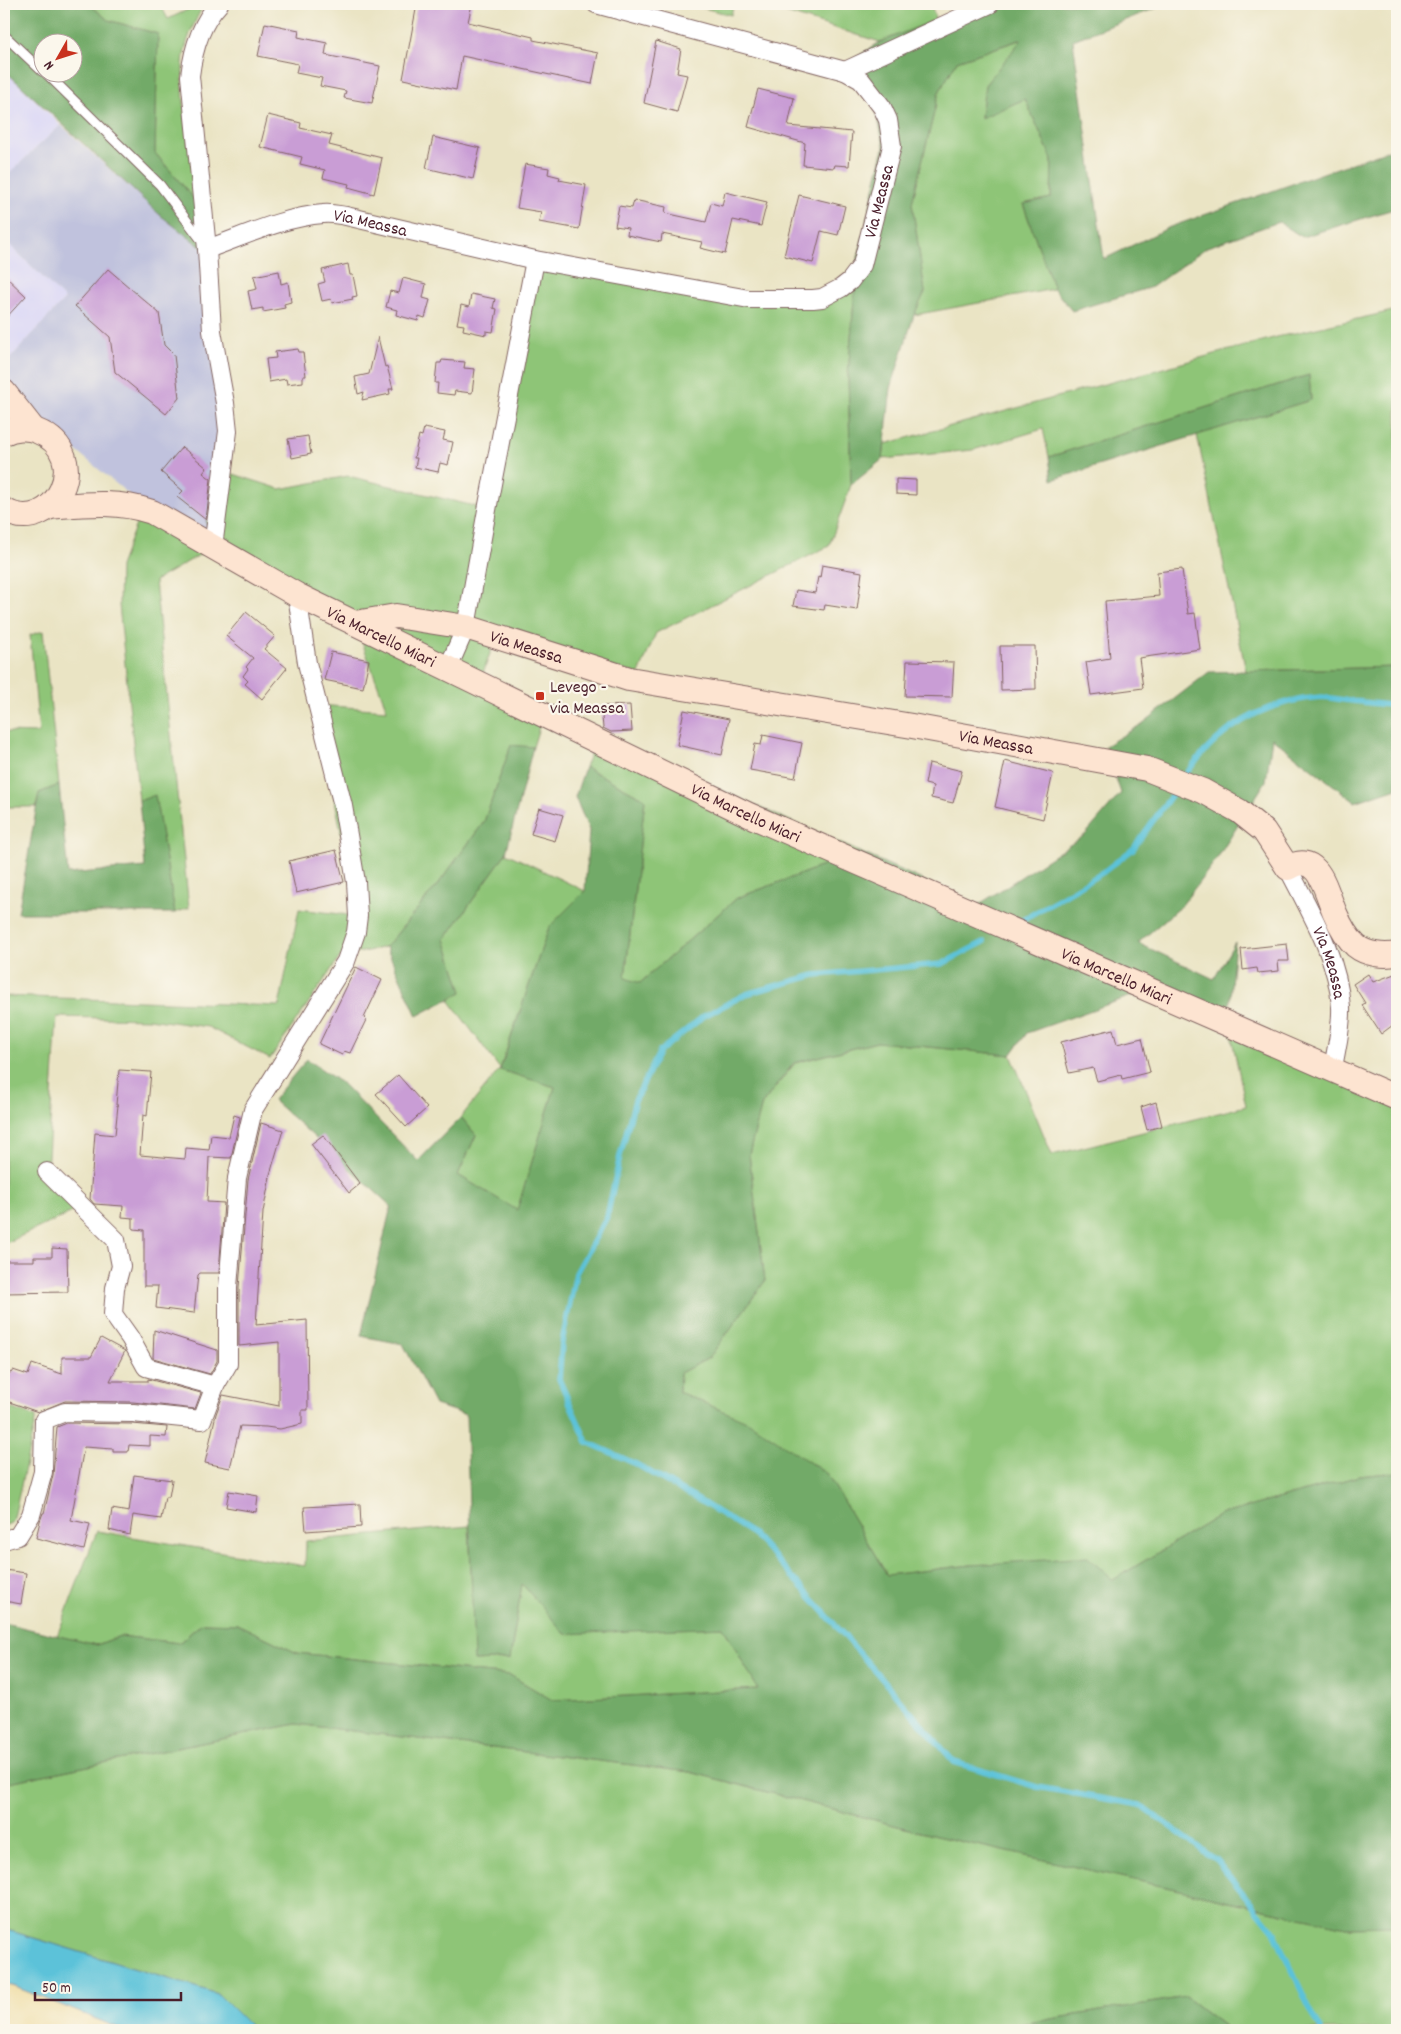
<svg xmlns="http://www.w3.org/2000/svg" width="1401" height="2034" font-family="Dekko,sans-serif">
  <style>
    .built { fill: #d9d6f7 }
    .industrial { fill: #c0c2dd }
    .green { fill: #8ec577; stroke: #6c7251 }
    .forest { fill: #72aa68; stroke: #5e644a; fill-rule: evenodd }
    .sand { fill: #eeda9e; stroke: #9c7c64 }
    .water { fill: #5bc2d9; stroke: #527082 }
    .lines { fill: none; stroke-linecap: round; stroke-linejoin: round }
    .stream { stroke: #5bc2d9; stroke-width: 5.5 }
    .building { fill: #c99dd5 }
    .lane-casing { stroke: #826461; stroke-width: 11 }
    .street-casing { stroke: #826461; stroke-width: 20 }
    .secondary-casing { stroke: #826461; stroke-width: 26 }
    .lane { stroke: #fff; stroke-width: 9 }
    .street { stroke: #fff; stroke-width: 18 }
    .secondary { stroke: #fde4d1; stroke-width: 24 }
    .poi-dot { fill: #c8321e; stroke: #fbf7ec; stroke-width: 2 }
    .labels { text-anchor: middle; stroke-width: 4.5; stroke-linejoin: round; paint-order: stroke }
    .street-label { font-size: 18px; fill: #4a1f2b; stroke: #fbf7ec }
    .poi-label { font-size: 18px; fill: #4a1f2b; stroke: #fbf7ec; text-anchor: start }
  </style>
  <rect width="100%" height="100%" fill="#fbf7ec"/>
  <filter id="ink" filterUnits="userSpaceOnUse"><feTurbulence type="fractalNoise" baseFrequency=".02" numOctaves="2"/><feDisplacementMap in="SourceGraphic" scale="10" xChannelSelector="R" yChannelSelector="G"/><feConvolveMatrix kernelMatrix="1 2 1 2 8 2 1 2 1" color-interpolation-filters="sRGB"/></filter>
  <filter id="wash" filterUnits="userSpaceOnUse"><feTurbulence type="fractalNoise" baseFrequency=".0096" numOctaves="4" result="noise"/><feDisplacementMap in="SourceGraphic" scale="20" xChannelSelector="R" yChannelSelector="G"/><feGaussianBlur stdDeviation="1.12" result="paint"/><feColorMatrix in="noise" values="0 0 0 0 0 0 0 0 0 0 0 0 0 0 0 0 0 1.4 0 .05"/><feComposite in="paint" operator="in"/></filter>
  <g filter="url(#wash)">
    <rect width="100%" height="100%" fill="#eae4c4"/>
    <g class="built">
      <path d="M4,70L61,125L4,178Z"/>
      <path d="M4,239L65,299L4,365Z"/>
    </g>
    <path class="industrial" d="M61,125L160,215L205,250L225,429L213,547L143,506L4,391V365L65,299L4,239V178Z"/>
    <g class="green">
      <path d="M89,4H160L168,19L200,4H204C194,23 184,43 183,65C181,108 192,159 197,202L155,153L158,34L108,20Z"/>
      <path d="M688,4H734L731,15Z"/>
      <path d="M757,4H931L936,21L880,42Z"/>
      <path d="M1023,39L985,85L981,117L1025,99L1052,159L1051,198L1023,204L1054,289L914,315L925,292L912,203L939,92L957,61Z"/>
      <path d="M535,260L750,299L811,298L838,287L857,262L848,375L851,485L829,546L656,633L639,674L496,636L480,682L544,711L533,747L511,746L484,822L439,883L386,947L340,957L270,1059L208,1027L149,1019L57,1017L47,1172L83,1207L4,1244V996L279,1006L299,909L357,916L317,705L387,710L355,623L213,547L155,581L189,908L175,913L155,796L139,801L119,605L120,566L143,506L213,546L206,521L209,518L221,470L280,489L348,476L487,509Z"/>
      <path d="M1397,310V667L1246,671L1197,435L1311,400L1309,375L1049,457L1043,429L973,450L883,459L885,444L1277,337Z"/>
      <path d="M43,631L59,785L39,793L36,807H4V732L39,733L30,635Z"/>
      <path d="M598,735L860,852L737,898L640,983L625,979L645,799L585,767Z"/>
      <path d="M506,853L585,891L549,927L500,1069L555,1087L517,1211L458,1175L476,1135L461,1117L500,1069L449,1000L462,992L445,939Z"/>
      <path d="M1228,1020L1397,1091V1472L1359,1476L1220,1515L1113,1580L971,1565L887,1575L827,1474L679,1392L680,1373L709,1358L765,1281L749,1154L762,1104L795,1063L877,1042L1011,1055L1052,1155L1246,1106Z"/>
      <path d="M4,1406L36,1417L13,1522L4,1526Z"/>
      <path d="M469,1526L475,1661L510,1659L522,1583L565,1633L723,1627L758,1689L552,1700L510,1675L297,1653L237,1624L202,1623L179,1643L120,1636L97,1645L57,1636L97,1531L305,1566L306,1541Z"/>
      <path d="M296,1724L690,1772L936,1836L1346,1927L1397,1926V2030H1229L1186,1997L985,2030H254L218,1994L4,1929V1783Z"/>
    </g>
    <g class="forest">
      <path d="M4,4H89L108,20L158,34L155,153L197,202L205,250L160,215L4,70ZM42,42H72V72H42Z"/>
      <path d="M976,4H1167L1073,40L1104,259L1170,227L1397,147V208L1302,237L1279,222L1207,247L1152,287L1072,311L1054,289L1023,204L1051,198L1052,159L1025,99L981,118L985,85L1022,39L957,61L939,92L912,203L925,292L914,315L891,388L883,459L851,485L848,375L857,262L884,146L875,107L859,87L835,71L880,42Z"/>
      <path d="M1309,375L1311,400L1052,480L1049,457Z"/>
      <path d="M1397,667V788L1355,802L1272,738L1266,781L1218,857L1182,905L1138,943L1214,979L1235,942L1228,1020L1157,987L1027,1033L1011,1055L877,1042L794,1063L762,1104L749,1154L765,1281L709,1358L680,1373L679,1392L749,1422L827,1474L887,1575L971,1565L1088,1557L1113,1580L1220,1515L1359,1476L1397,1472V1926L1346,1927L936,1836L690,1772L296,1724L4,1783V1623L97,1645L120,1636L179,1643L202,1623L237,1624L297,1653L510,1675L552,1700L758,1689L723,1627L565,1634L522,1584L510,1659L474,1661L466,1415L435,1405L403,1344L361,1336L391,1206L273,1100L307,1059L344,1085L418,1161L461,1117L476,1135L458,1175L517,1210L555,1087L500,1070L549,927L585,891L589,830L575,797L585,767L645,799L625,978L640,983L737,898L860,852L978,905L1085,835L1121,793L1105,746L1142,724L1209,672Z"/>
      <path d="M511,745L533,747L506,853L445,939L462,992L417,1016L386,947L439,883L484,822Z"/>
      <path d="M59,785L68,874L145,867L139,801L155,795L175,913H18L39,793Z"/>
      <path d="M1186,1997L1229,2030H985L990,2029Z"/>
    </g>
    <path class="sand" d="M4,1985L13,1986L124,2030H4Z"/>
    <path class="water" d="M4,1929L218,1994L254,2030H124L13,1986L4,1985Z"/>
    <g class="lines">
      <g class="stream">
        <path d="M1183,778C1216,731 1262,701 1321,697C1328,697 1336,699 1344,700C1362,702 1379,704 1397,706"/>
        <path d="M1019,922L1102,873L1133,849L1178,786"/>
        <path d="M984,942L942,964L815,975L746,994L704,1016L660,1051L635,1100L620,1156L607,1217L576,1273L562,1342L559,1379L587,1442L636,1464L705,1504L753,1534L817,1604L954,1762L1037,1787L1140,1805L1216,1860L1273,1930L1308,2005L1321,2030"/>
      </g>
    </g>
    <g id="blocks">
      <g class="building">
        <path d="M417,4H472L468,22L533,37V40L598,53L592,84L462,56L456,90L403,79Z"/>
        <path d="M265,23L299,30L298,37L327,43L325,55L380,66L372,103L344,98L346,91L320,86L322,78L296,73L298,64L258,56Z"/>
        <path d="M656,41L681,49L677,73L687,75L677,112L644,103Z"/>
        <path d="M758,89L794,98L788,126L852,132L849,166L835,165L834,168L803,165L805,143L748,127Z"/>
        <path d="M268,115L301,123L300,128L332,135L329,145L382,158L374,194L348,187L349,184L323,178L325,170L300,164L302,157L260,147Z"/>
        <path d="M433,137L480,148L473,179L426,168Z"/>
        <path d="M525,164L549,168L548,174L560,177L559,180L586,185L579,229L539,222L541,212L517,208Z"/>
        <path d="M725,192L767,202L761,226L733,220L725,254L700,248L702,242L662,234L661,242L627,235L628,228L615,226L619,206L632,208L634,200L666,207L665,213L706,222L711,203L722,206Z"/>
        <path d="M799,195L845,206L838,235L821,231L813,263L784,256Z"/>
        <path d="M348,264L350,275H353L357,296L352,297L353,299L332,303L331,299L322,301L318,284L325,282L322,270Z"/>
        <path d="M108,269L159,313L164,345L174,355L179,398L166,414L115,372L110,337L75,306Z"/>
        <path d="M279,271L281,284L288,282L291,302L284,304L285,308L263,312V308L252,310L248,291L257,289L254,276Z"/>
        <path d="M4,275L26,296L4,320Z"/>
        <path d="M403,278L426,284L423,298L430,300L425,318L419,316L418,321L396,315L397,310L386,307L390,291L399,293Z"/>
        <path d="M471,294L495,299L493,308L497,309L493,332L486,331V335L463,330L464,325L457,324L461,305L469,307Z"/>
        <path d="M378,337L385,367L387,366L393,389H389L390,394L362,400L364,392L358,394L355,377L369,374Z"/>
        <path d="M298,349L299,352H303L306,376H303V382L287,384L286,379L269,382L266,359L276,358L275,352Z"/>
        <path d="M442,360L465,362L464,368L475,369L472,393L455,391L454,395L437,393L438,383H435L437,363H441Z"/>
        <path d="M424,428L445,432L443,440L453,442L448,465L440,463L438,472L415,467L417,458H414L419,435L422,436Z"/>
        <path d="M308,436L311,454L292,458L288,439Z"/>
        <path d="M182,447L207,468L203,473L211,479L206,520L177,497L183,491L161,472Z"/>
        <path d="M896,479L916,480V495L896,494Z"/>
        <path d="M822,565L862,572L857,610L825,605L824,610L793,606L796,590L815,593L818,577L820,578Z"/>
        <path d="M1182,569L1188,614L1195,613L1200,649L1139,658L1143,688L1091,695L1086,662L1110,658L1105,601L1159,596L1157,572Z"/>
        <path d="M246,612L275,636L264,649L287,668L262,699L245,684L248,681L243,676L248,669L246,667L253,658L226,636Z"/>
        <path d="M1000,646H1035L1036,689L1001,690Z"/>
        <path d="M331,652L369,660L363,688L324,680Z"/>
        <path d="M907,661L954,662L952,697L905,696Z"/>
        <path d="M630,705L632,731L611,732L603,728L601,706Z"/>
        <path d="M684,710L729,719L722,755L677,745Z"/>
        <path d="M763,735L802,743L795,778L750,770L755,744L761,745Z"/>
        <path d="M1005,761L1053,773L1043,819L995,807Z"/>
        <path d="M929,763L962,771L953,803L931,798L933,786L925,784Z"/>
        <path d="M539,808L563,815L555,841L531,834Z"/>
        <path d="M336,850L344,882L296,893L289,861Z"/>
        <path d="M1287,944L1289,961H1278L1279,971L1258,973L1257,968L1243,970L1241,949Z"/>
        <path d="M356,967L382,980L364,1018L366,1020L350,1053L344,1051L342,1055L319,1044Z"/>
        <path d="M1397,973V1022L1381,1034L1362,1005L1365,1003L1353,984L1368,974L1373,982Z"/>
        <path d="M1113,1029L1117,1044L1142,1038L1150,1072L1122,1079L1121,1075L1097,1081L1093,1068L1069,1073L1061,1042Z"/>
        <path d="M119,1070L151,1072L147,1116L143,1115L140,1155L185,1159L186,1148L209,1150L211,1135L229,1137L234,1115L240,1117L231,1158L209,1157L207,1202L224,1203L219,1273H200L198,1275L194,1313L156,1308L158,1286H144V1230L133,1229V1218L122,1217L123,1206L94,1204L90,1199L95,1133L115,1135L118,1105H116Z"/>
        <path d="M398,1075L427,1108L406,1127L376,1094Z"/>
        <path d="M1156,1102L1162,1126L1147,1130L1141,1107Z"/>
        <path d="M261,1123L283,1130L269,1178L270,1177L263,1212L256,1325L307,1320L308,1410H302V1424L280,1429L266,1427L240,1426L230,1468L205,1463L216,1414L223,1395L279,1406V1342L239,1346V1287L248,1180Z"/>
        <path d="M323,1135L360,1184L349,1193L311,1144Z"/>
        <path d="M52,1248L67,1249L68,1292L4,1293V1261H34V1257H52Z"/>
        <path d="M154,1330L217,1350V1361L210,1374L153,1358Z"/>
        <path d="M101,1338L125,1351L110,1381H148V1379L201,1393L195,1409L133,1402L65,1401L38,1412L4,1400V1371L11,1373L13,1370L28,1375L32,1364L62,1374V1357H91Z"/>
        <path d="M67,1423L132,1424L167,1427L166,1437L150,1436V1446L129,1445L128,1452H113V1449L84,1447L71,1520L90,1524L84,1550L36,1538L40,1521L43,1513H44L53,1475L57,1427Z"/>
        <path d="M134,1475L172,1480L169,1497H165L161,1519L133,1515L130,1535L109,1530L112,1509L129,1512Z"/>
        <path d="M229,1491L258,1496L256,1512L226,1507Z"/>
        <path d="M360,1504L361,1527L306,1531L304,1507Z"/>
        <path d="M4,1570L26,1573L21,1604L4,1601Z"/>
      </g>
    </g>
  </g>
  <g filter="url(#ink)">
    <use href="#blocks" fill-opacity="0" stroke="#826461" stroke-width="1"/>
    <g class="lines">
      <g class="lane-casing">
        <g id="lane">
          <path d="M4,35L42,71"/>
          <path d="M45,72L160,185L203,242"/>
        </g>
      </g>
      <g class="street-casing">
        <g id="street">
          <path d="M845,71L990,4"/>
          <path id="s1" d="M207,249C244,236 284,217 323,214C331,213 339,215 346,216L535,260L749,299H813L822,298L841,288L850,281L862,265L892,146L888,120L882,107L861,80L845,71L596,4"/>
          <path d="M213,547L228,431L225,403L212,331L207,249L190,76C193,50 200,24 219,4"/>
          <path d="M448,668L466,627L487,510L535,260"/>
          <path id="s2" d="M1288,868C1310,912 1338,957 1341,1007C1342,1028 1336,1049 1333,1068"/>
          <path d="M215,1386L228,1364V1287L237,1178L253,1110L346,961L356,932L358,916L356,882L343,806L307,663L297,595"/>
          <path d="M4,1540L18,1536L31,1515L43,1472L44,1420L65,1412L133,1413L202,1420L215,1386L146,1367L130,1338L113,1314L115,1288L121,1266L116,1240L47,1172"/>
        </g>
      </g>
      <g class="secondary-casing">
        <g id="secondary">
          <path d="M4,392L33,429"/>
          <path d="M4,433C14,428 27,427 37,431C96,454 54,539 4,510"/>
          <path id="s3" d="M49,507C85,504 118,500 152,512L297,595L749,815L1397,1098"/>
          <path id="s4" d="M355,623L396,616L466,627L629,679L912,726L1147,769L1203,791L1239,811L1264,831L1288,868C1319,849 1326,893 1335,913C1340,925 1346,937 1356,946C1367,955 1384,956 1397,954"/>
        </g>
      </g>
      <use href="#lane" class="lane"/>
      <use href="#street" class="street"/>
      <use href="#secondary" class="secondary"/>
    </g>
  </g>
  <rect class="poi-dot" x="535" y="691" width="10" height="10" rx="2.5"/>
  <g class="labels">
    <g class="street-label">
      <text dy="6" stroke="none"><textPath href="#s1" startOffset="748">Via Meassa</textPath></text>
      <text dy="6" stroke="none"><textPath href="#s1" startOffset="170">Via Meassa</textPath></text>
      <text dy="6" stroke="none"><textPath href="#s3" startOffset="365">Via Marcello Miari</textPath></text>
      <text dy="6" stroke="none"><textPath href="#s4" startOffset="176">Via Meassa</textPath></text>
      <text dy="6" stroke="none"><textPath href="#s4" startOffset="656">Via Meassa</textPath></text>
      <text dy="6" stroke="none"><textPath href="#s3" startOffset="770">Via Marcello Miari</textPath></text>
      <text dy="6" stroke="none"><textPath href="#s2" startOffset="104">Via Meassa</textPath></text>
      <text dy="6" stroke="none"><textPath href="#s3" startOffset="1175">Via Marcello Miari</textPath></text>
    </g>
    <g class="poi-label">
      <text x="550" y="692">Levego -<tspan x="550" dy="21">via Meassa</tspan></text>
    </g>
  </g>
  <rect width="1401" height="2034" fill="none" stroke="#fbf7ec" stroke-width="20"/>
  <g transform="translate(58 58) rotate(231)"><circle r="24" fill="#fbf7ec" stroke="#b4a19f"/>
  <path d="M0-4L9 19L0 12L-9 19Z" fill="#c8321e"/>
  <text y="-8" font-size="14" font-weight="bold" text-anchor="middle" fill="#4a1f2b">N</text>
  </g>
  <path d="M35 1992v8h146v-8" fill="none" stroke="#4a1f2b" stroke-width="2.5"/>
  <text x="42" y="1992" font-size="15" fill="#4a1f2b" stroke="#fbf7ec" stroke-width="4" paint-order="stroke">50 m</text>
</svg>
